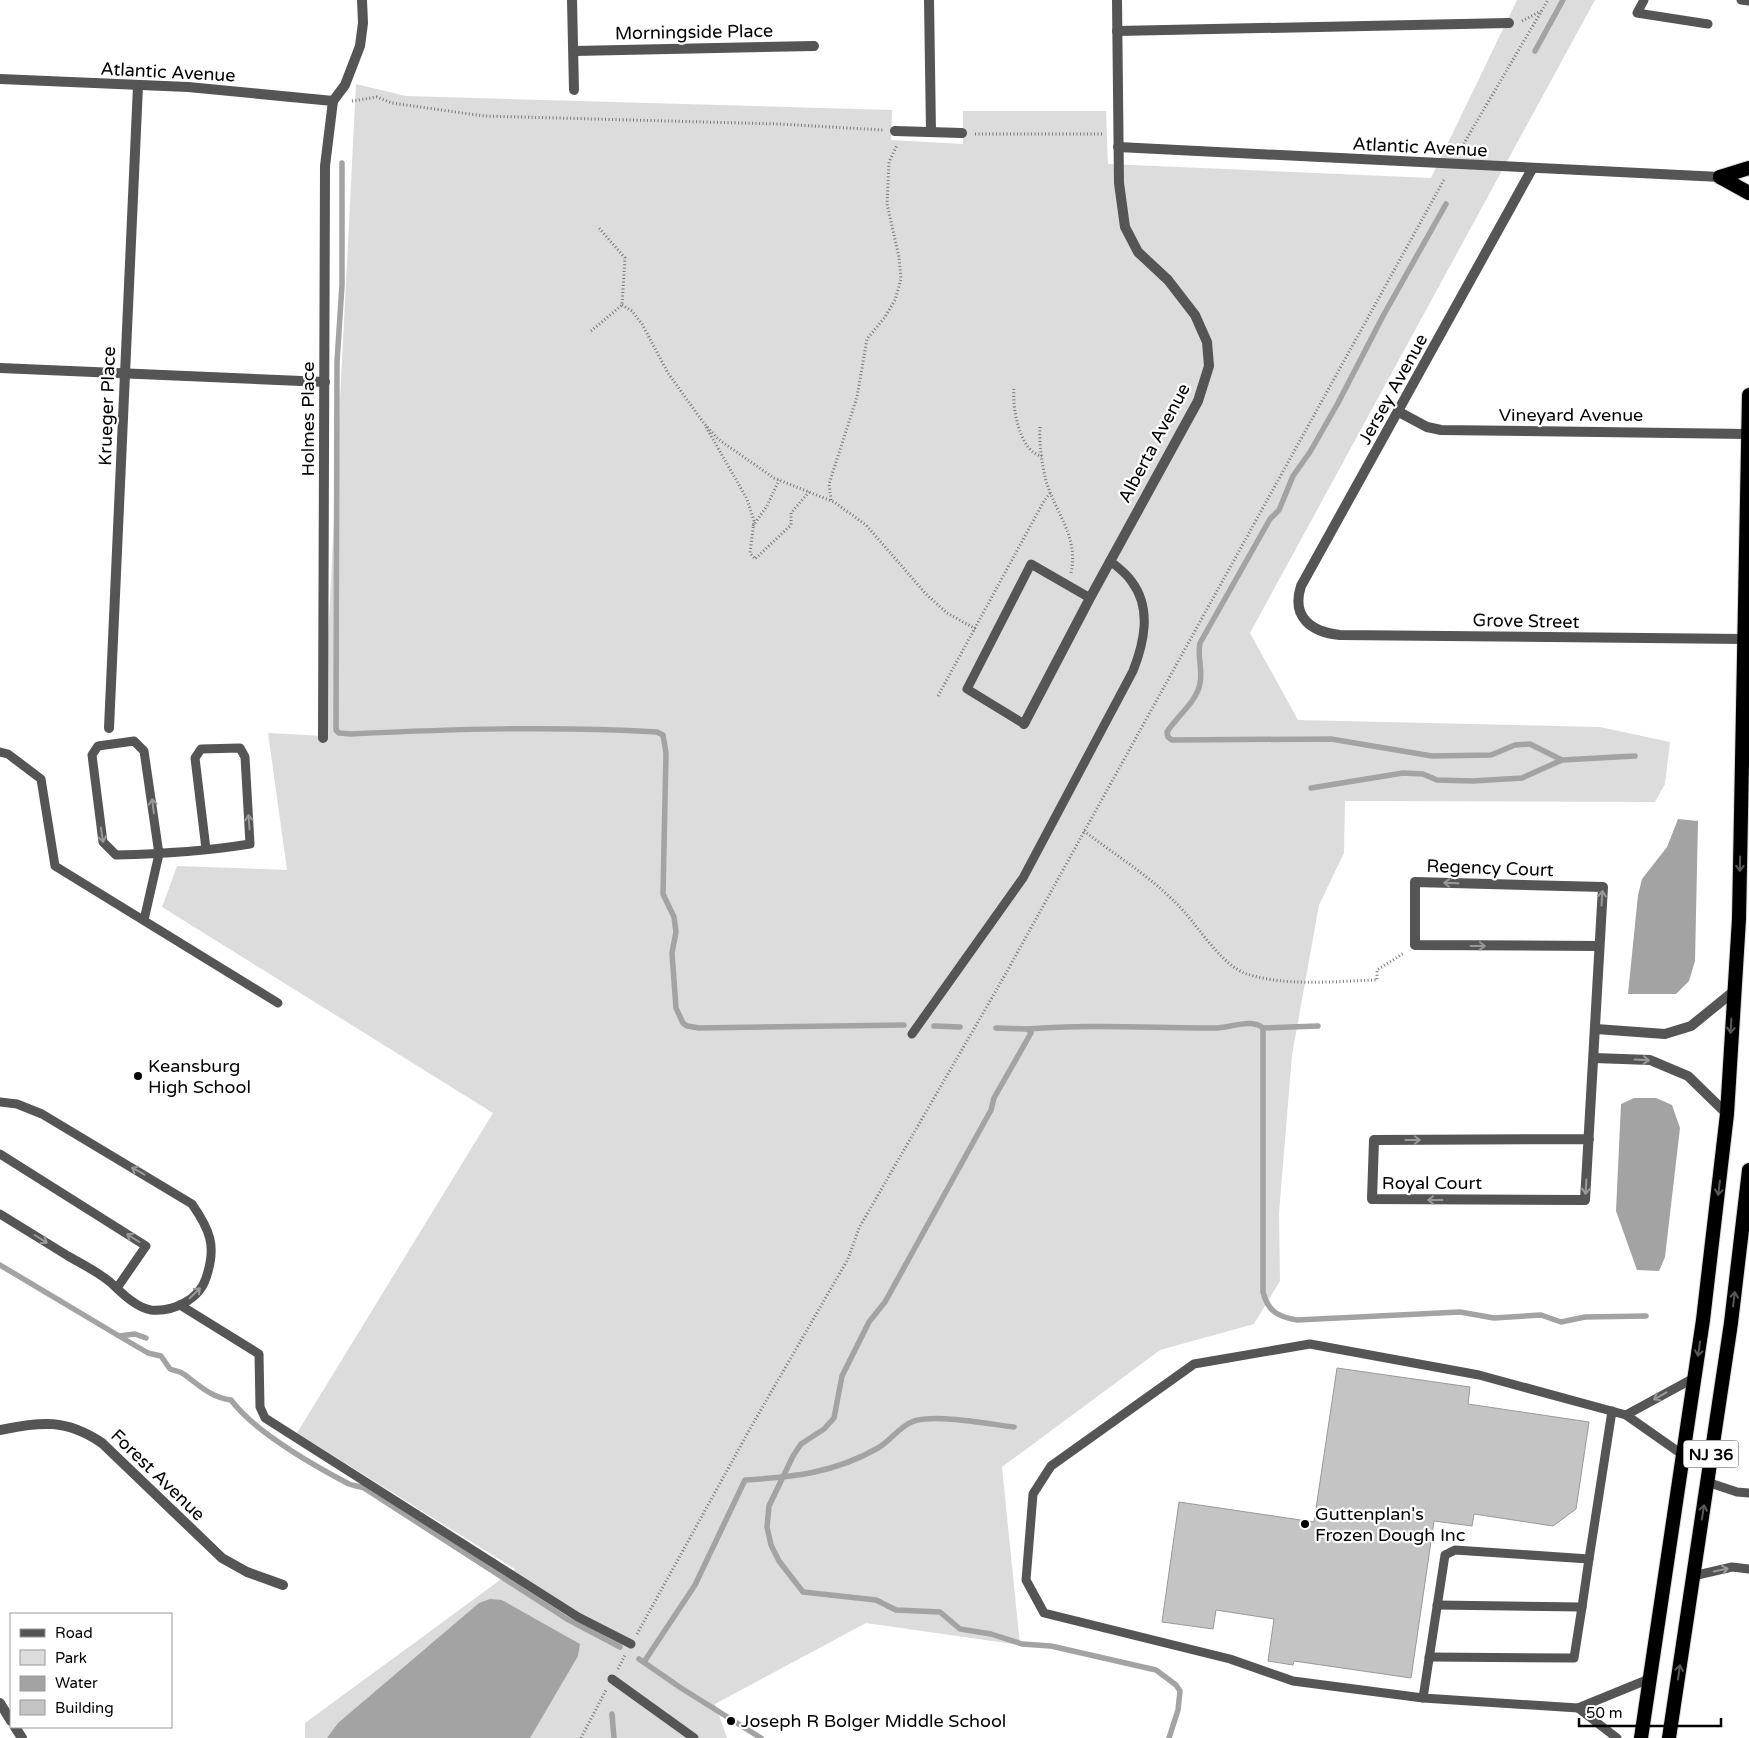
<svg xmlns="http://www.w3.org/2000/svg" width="1749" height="1738" font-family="'Varela Round',sans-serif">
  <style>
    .green { fill: #dcdcdc }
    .water { fill: #a3a3a3 }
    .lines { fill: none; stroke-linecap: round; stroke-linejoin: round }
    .stream { stroke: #a3a3a3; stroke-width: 5.5 }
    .building { fill: #c4c4c4; stroke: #999 }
    .trunk-casing { stroke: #dbdbdb; stroke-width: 16 }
    .path { stroke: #777; stroke-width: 3; stroke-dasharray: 1 2.5; stroke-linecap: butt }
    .service { stroke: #555; stroke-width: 9 }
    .minor { stroke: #555; stroke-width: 10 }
    .trunk { stroke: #000; stroke-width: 14 }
    .oneway { stroke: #999 }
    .oneway2 { stroke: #595959 }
    .poi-dot { fill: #000; stroke: #fff; stroke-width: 2 }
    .labels { text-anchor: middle; stroke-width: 4.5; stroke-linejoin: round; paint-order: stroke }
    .shield { fill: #fff; stroke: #4c4c4c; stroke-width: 1 }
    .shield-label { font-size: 16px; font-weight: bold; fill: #000 }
    .street-label { font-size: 18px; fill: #000; stroke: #fff }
    .poi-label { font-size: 18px; fill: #000; stroke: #fff; text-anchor: start }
  </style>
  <rect width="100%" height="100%" fill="#fff"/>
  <path class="green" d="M1517,0H1595L1250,633L1298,720L1600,727L1670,742L1665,784L1655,802L1345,801L1344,853L1319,905L1292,1055L1279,1213L1280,1281L1254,1324L1160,1350L1002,1467L1020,1645L866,1623L715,1704L727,1738H305V1723L515,1569L297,1433L493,1113L162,907L177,866L287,870L268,733L323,736L356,84L406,96L892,110L891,140L963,144V111H1106L1108,164L1431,178Z"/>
  <g class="water">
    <path d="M1678,819L1698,821L1695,961L1689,981L1676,994H1628L1638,895L1642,879L1667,847Z"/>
    <path d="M1634,1098H1656L1672,1105L1680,1128L1665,1257L1659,1271L1637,1270L1616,1211L1621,1104Z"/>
    <path d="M490,1599L502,1600L580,1644L578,1656L530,1738H327L338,1723L479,1603Z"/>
  </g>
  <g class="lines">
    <g class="stream">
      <path d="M1535,51L1563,0"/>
      <path d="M342,163V285L337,362L336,730L339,733L351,734C453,729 555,726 657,732L663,735L666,753L663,894L674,917L676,932L672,953L676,1008L683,1023L687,1026L699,1028L904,1025"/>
      <path d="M1446,204L1383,316L1338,403L1310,452L1293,476L1279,510L1270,519L1200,643C1197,656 1203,670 1200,683C1197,702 1177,716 1167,732L1168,737L1172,740L1331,739L1432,756L1491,755L1515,745L1530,744L1562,760L1635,756"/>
      <path d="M1311,788L1403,773L1423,774L1437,780L1473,781L1522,778L1562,760"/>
      <path d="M934,1026L960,1027"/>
      <path d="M996,1028L1028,1029L1031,1033L994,1098L991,1110L885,1302L869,1322L842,1376L834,1418L824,1429L801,1444L793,1456L769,1506L767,1527L771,1545L779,1561L803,1592L876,1600L896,1610L940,1612L960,1629L991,1634L1022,1644L1051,1646L1156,1670L1176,1685L1180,1691L1178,1710L1169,1738"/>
      <path d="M1263,1028L1318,1026"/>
      <path d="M1028,1029C1090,1024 1153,1028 1215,1028C1229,1028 1252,1018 1263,1028V1292C1268,1312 1279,1317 1297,1320L1460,1312L1494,1318L1541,1315L1561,1322L1585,1317L1646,1316"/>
      <path d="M0,1265L119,1336L135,1334L146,1338"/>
      <path d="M119,1336L148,1353L161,1356L170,1369C175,1371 181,1371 185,1375C200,1386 212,1398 231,1400C255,1432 313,1465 349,1484C354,1486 359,1486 364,1488L567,1619L620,1647"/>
      <path d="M639,1659L681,1688L761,1738"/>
      <path d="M644,1662L695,1585L745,1480C794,1477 834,1473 878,1448C891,1441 899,1426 914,1421C938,1414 988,1424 1014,1427"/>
      <path d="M612,1714L614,1738"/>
    </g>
  </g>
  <path class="building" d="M1337,1368L1470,1387L1468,1404L1589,1422L1576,1509L1553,1526L1474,1514L1472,1526L1434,1521L1411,1678L1294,1661L1293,1665L1268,1661L1274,1619L1216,1610L1213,1629L1162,1622L1179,1502L1314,1522Z"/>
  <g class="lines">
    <g class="trunk-casing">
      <g id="trunk">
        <path d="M1720,177L1749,193"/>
        <path d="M1720,177L1749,168"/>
        <path d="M1641,1738L1703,1320L1727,1114L1739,919L1749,395"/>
        <path d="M1669,1738L1731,1323L1749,1170"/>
      </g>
    </g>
    <g class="path">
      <path d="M1522,21L1541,11"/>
      <path d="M352,101L377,97L392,103L484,116L779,124L883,130"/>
      <path d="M975,134H1104"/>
      <path d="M1460,150L1548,0"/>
      <path d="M622,305L632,311L642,324L668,373L703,422L718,439L774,478L834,502L866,525L926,594L947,613L976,629"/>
      <path d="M591,331L622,305L625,258L599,228"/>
      <path d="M1014,389C1012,408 1020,453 1042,456"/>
      <path d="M706,427L747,499L754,521L750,553L755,559L791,525V513L809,492"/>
      <path d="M1040,427C1039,444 1042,465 1046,481C1056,514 1079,537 1071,573"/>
      <path d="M831,500L829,484L857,397L867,339L885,317L895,300L901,279L899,257L887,204L889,162L897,145"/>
      <path d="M753,526L767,506L779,480"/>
      <path d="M938,696L1044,501L1051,492"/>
      <path d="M1084,831C1114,854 1148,875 1175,902C1196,922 1220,965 1247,974C1287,987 1336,981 1377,980V970L1404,953"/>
      <path d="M637,1634L751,1427L848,1259L859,1228L1005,975L1445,178"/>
      <path d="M618,1669L625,1655"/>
      <path d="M581,1738L606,1690"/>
    </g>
    <g class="service">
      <path d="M1644,0L1637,13L1708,24"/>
      <path d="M1741,0L1749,1"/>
      <path d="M1024,724L967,689L1031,564L1090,598"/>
      <path d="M0,752L8,754L41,779L55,866L278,1003"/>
      <path d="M144,920L159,854L144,751L134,741L98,746L92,755L103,842L116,855C161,854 206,851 250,844L245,757L240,748L201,749L195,758L206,849"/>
      <path d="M912,1034L1023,878L1133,671C1144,643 1152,609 1132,582C1127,574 1118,567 1110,561"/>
      <path d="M0,1102L17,1104L42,1114L192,1204C210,1230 217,1246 206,1278C199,1300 173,1312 151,1310C136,1308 121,1292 110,1282C98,1272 82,1264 68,1256C45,1242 23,1228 0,1214"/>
      <path d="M0,1154L146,1246L117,1288"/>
      <path d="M180,1305L259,1354L260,1407L265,1418L578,1617L631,1644"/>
      <path d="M1612,1411L1589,1559L1455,1550L1445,1555L1423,1698L1578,1708L1649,1679"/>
      <path d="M1626,1415L1694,1378"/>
      <path d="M1707,1482L1737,1492L1749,1493"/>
      <path d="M1693,1576L1732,1567L1749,1569"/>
      <path d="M1437,1605L1582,1607L1589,1559"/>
      <path d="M1429,1657L1574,1658L1582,1607"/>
      <path d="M612,1679L694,1738"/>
      <path d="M1423,1698L1293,1681L1230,1659L1044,1613L1026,1580L1033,1494L1051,1466L1194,1364L1310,1344L1479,1375L1626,1415L1683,1455"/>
      <path d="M1578,1708L1617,1738"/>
    </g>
    <g class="minor">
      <path d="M572,0L574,90"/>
      <path d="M929,0L931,132"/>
      <path d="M1117,31L1509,23"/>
      <path d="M574,51L814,46"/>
      <path d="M0,79L188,87L333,101"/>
      <path d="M895,131L962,133"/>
      <path d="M1118,147L1720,177"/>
      <path d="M1532,169L1301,586C1291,617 1311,632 1340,635L1744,639"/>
      <path d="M0,368L325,382"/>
      <path d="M1399,412L1427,427L1441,430L1747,434"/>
      <path d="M1024,724L1090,598L1198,401L1209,366L1207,342L1195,315L1168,280L1138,252L1125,227L1119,183L1117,0"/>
      <path d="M109,728L138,86"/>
      <path d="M323,738L325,166L333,101L345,85L360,46L363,23L362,0"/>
      <path d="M1596,1029L1665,1034L1691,1026L1733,992"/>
      <path d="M1594,1058L1650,1060L1688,1076L1727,1114"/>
      <path d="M1589,1139L1374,1140L1372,1199L1585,1200L1603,887L1415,882V945L1599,946"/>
      <path d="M0,1430C42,1422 65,1418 102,1443L222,1558L247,1572L283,1585"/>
      <path d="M0,1703L11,1721"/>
      <path d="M15,1727L22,1738"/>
    </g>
    <use href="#trunk" class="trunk"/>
  </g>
  <defs><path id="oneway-shaft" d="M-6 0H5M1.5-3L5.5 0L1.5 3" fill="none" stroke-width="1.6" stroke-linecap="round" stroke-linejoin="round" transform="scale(1.25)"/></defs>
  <g class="oneway">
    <use href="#oneway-shaft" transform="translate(153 806) rotate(-97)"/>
    <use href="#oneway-shaft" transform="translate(249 822) rotate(-94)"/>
    <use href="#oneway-shaft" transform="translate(102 835) rotate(81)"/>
    <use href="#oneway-shaft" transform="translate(1451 883) rotate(-178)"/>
    <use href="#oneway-shaft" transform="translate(1602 898) rotate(-86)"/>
    <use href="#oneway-shaft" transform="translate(1478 946)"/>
    <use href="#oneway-shaft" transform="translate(1642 1060) rotate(3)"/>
    <use href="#oneway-shaft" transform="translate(1413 1140)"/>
    <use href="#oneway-shaft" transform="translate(138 1171) rotate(-151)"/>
    <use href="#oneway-shaft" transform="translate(1586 1187) rotate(93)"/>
    <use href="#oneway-shaft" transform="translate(1435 1200) rotate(-180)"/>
    <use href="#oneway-shaft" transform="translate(133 1238) rotate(-148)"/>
    <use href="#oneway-shaft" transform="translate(41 1239) rotate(32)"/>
    <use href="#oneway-shaft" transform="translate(195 1293) rotate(-44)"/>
    <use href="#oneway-shaft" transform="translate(1660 1396) rotate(151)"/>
    <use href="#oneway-shaft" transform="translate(1721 1570) rotate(-12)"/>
  </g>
  <g class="oneway2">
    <use href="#oneway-shaft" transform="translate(1740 864) rotate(91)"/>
    <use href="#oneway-shaft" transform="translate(1731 1026) rotate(93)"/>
    <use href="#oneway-shaft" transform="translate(1719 1188) rotate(97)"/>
    <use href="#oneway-shaft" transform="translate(1734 1299) rotate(-83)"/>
    <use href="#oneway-shaft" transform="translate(1699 1349) rotate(98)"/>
    <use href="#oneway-shaft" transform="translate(1703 1512) rotate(-81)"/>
    <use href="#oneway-shaft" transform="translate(1679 1672) rotate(-82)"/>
  </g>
  <g class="poi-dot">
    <circle cx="138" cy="1076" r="5"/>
    <circle cx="1305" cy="1524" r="5"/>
    <circle cx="731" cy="1721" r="5"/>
  </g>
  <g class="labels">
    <rect class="shield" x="1683.5" y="1440.5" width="55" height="27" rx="4"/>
    <g class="shield-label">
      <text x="1711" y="1460">NJ 36</text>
    </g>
    <g class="street-label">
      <text transform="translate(694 32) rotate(-1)" y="6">Morningside Place</text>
      <text transform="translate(168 72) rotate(3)" y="6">Atlantic Avenue</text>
      <text transform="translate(1420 147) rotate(3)" y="6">Atlantic Avenue</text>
      <text transform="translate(1393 389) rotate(-61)" y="6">Jersey Avenue</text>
      <text transform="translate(107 406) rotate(-88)" y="6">Krueger Place</text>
      <text x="1571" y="421">Vineyard Avenue</text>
      <text transform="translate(308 419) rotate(-90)" y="6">Holmes Place</text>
      <text transform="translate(1154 443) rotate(-62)" y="6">Alberta Avenue</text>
      <text transform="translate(1526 621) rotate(1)" y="6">Grove Street</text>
      <text transform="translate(1490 868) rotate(2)" y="6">Regency Court</text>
      <text x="1432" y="1189">Royal Court</text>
      <text transform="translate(158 1475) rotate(44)" y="6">Forest Avenue</text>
    </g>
    <g class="poi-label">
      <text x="148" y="1072">Keansburg<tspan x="148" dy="21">High School</tspan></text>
      <text x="1315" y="1520">Guttenplan's<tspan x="1315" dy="21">Frozen Dough Inc</tspan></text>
      <text x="741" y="1727">Joseph R Bolger Middle School</text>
    </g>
  </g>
  <rect x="10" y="1613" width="162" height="115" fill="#ffffff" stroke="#999999"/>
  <rect x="20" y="1629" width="25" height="8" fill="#555555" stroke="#999999"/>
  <text x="55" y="1638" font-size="15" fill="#000000">Road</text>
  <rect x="20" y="1650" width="25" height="15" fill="#dcdcdc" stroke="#999999"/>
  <text x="55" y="1663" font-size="15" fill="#000000">Park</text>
  <rect x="20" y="1676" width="25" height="15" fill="#a3a3a3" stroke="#999999"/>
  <text x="55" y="1688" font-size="15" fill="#000000">Water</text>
  <rect x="20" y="1700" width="25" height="15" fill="#c4c4c4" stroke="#999999"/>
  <text x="55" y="1713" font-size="15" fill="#000000">Building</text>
  <path d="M1579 1718v8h142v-8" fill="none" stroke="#000000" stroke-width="2.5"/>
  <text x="1586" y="1718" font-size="15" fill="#000000" stroke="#ffffff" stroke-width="4" paint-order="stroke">50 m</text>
</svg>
